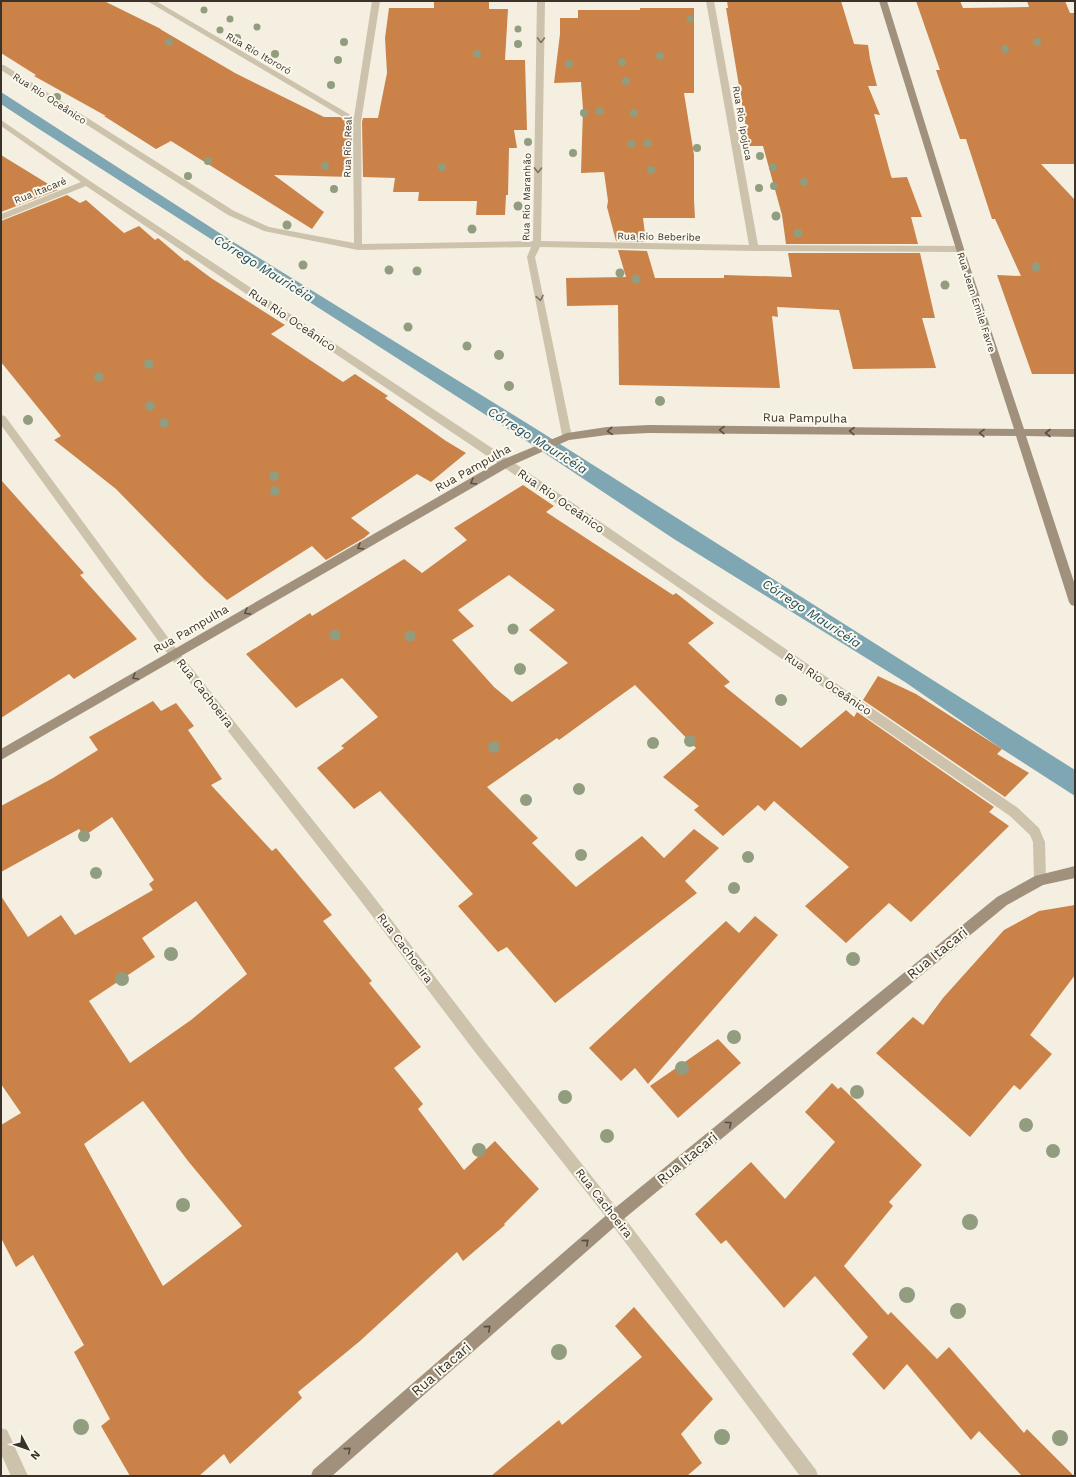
<svg xmlns="http://www.w3.org/2000/svg" width="1076" height="1477" font-family="'Work Sans',sans-serif">
  <style>
    .water { fill: #7ea6b3 }
    .building { fill: #ca8248; fill-rule: evenodd }
    .lines { fill: none; stroke-linecap: round; stroke-linejoin: round }
    .street { fill: #cdc2ab; fill-rule: evenodd }
    .secondary { fill: #a1917c; fill-rule: evenodd }
    .tree { fill: #919d7e }
    .oneway { stroke: #7d7364 }
    .oneway2 { stroke: #5a4f43 }
    .labels { text-anchor: middle; stroke-width: 4; stroke-linejoin: round; paint-order: stroke }
    .far-street-label { font-size: 10px; fill: #3b332a; stroke: #fbf8ed }
    .street-label { font-size: 12px; fill: #3b332a; stroke: #fbf8ed }
    .water-label { font-size: 13px; font-style: italic; fill: #1e4d5f; stroke: #fbf8ed }
    .near-street-label { font-size: 14px; fill: #3b332a; stroke: #fbf8ed }
  </style>
  <rect width="100%" height="100%" fill="#f4efe0"/>
  <path class="water" d="M1,92L235,243L541,432L1075,770V796L1002,749L905,682L674,539L525,440L39,129L1,104Z"/>
  <g class="building">
    <path d="M1,1H104L161,29H160L235,73L324,117H340L352,124V177L274,175L324,212L312,229L171,141L156,149L104,116H106L34,76L36,75L1,53Z"/>
    <path d="M489,1V9H508L505,60H525L527,130H514L517,148H509L508,195H506L505,215H476L477,201H418L419,192H393L395,178L363,177L362,122L363,118H378L387,73L385,38L389,8H434V2Z"/>
    <path d="M727,1H841L854,44L868,45L870,59L877,86H868L880,115L874,114L891,176L892,178L907,177L922,217H911L918,244H786L782,215L763,146H749L726,8H728Z"/>
    <path d="M916,1H960L963,8L1029,7L1027,1H1065L1070,13H1075V164H1041L1075,200V374H1032L997,275L1021,276L995,219H992L966,139H960L936,70H940Z"/>
    <path d="M640,8H694V93H684L694,155V200L695,218H643L646,242L616,241L607,207L608,201L604,172L581,173L583,109L581,82L554,83L560,34V18H578V10H640Z"/>
    <path d="M1,155L58,190L1,212Z"/>
    <path d="M67,195L80,203L86,200L124,233L139,226L155,240L158,238L185,261L187,260L211,278L285,325L271,334L343,382L355,374L388,396L385,398L446,441L466,453L431,482L417,474L351,518L370,533L364,538L326,560L312,546L227,600L205,580L116,489L54,440L61,436L1,362V221Z"/>
    <path d="M618,250L647,251L655,278H724V275L792,277L788,253H920L935,318H922L936,368L853,369L839,310L777,307L778,317L772,316L780,388L619,385L618,305L567,306L566,278L626,277Z"/>
    <path d="M1,480L84,573L80,575L137,639L74,679L69,674L1,718Z"/>
    <path d="M523,485L554,506L546,512L673,595L676,593L714,623L688,643L730,682L724,686L801,748L846,710L854,717L857,712L994,807L989,812L1009,826L911,922L889,903L846,943L805,906L849,867L774,801L765,811L758,805L723,836L694,810L699,806L663,777L696,748L635,685L559,740L557,738L487,787L538,838L532,843L576,887L642,836L664,858L694,829L719,848L685,881L697,893L555,1003L507,947L498,952L458,906L473,894L380,791L354,809L317,768L344,748L341,746L378,717L342,678L296,708L246,654L310,613L312,616L404,559L422,573L467,540L454,528ZM509,575L555,610L529,630L568,663L512,702L494,687L452,640L474,626L458,610Z"/>
    <path d="M878,676L916,694L1002,749L997,754L1029,773L1005,797L863,700Z"/>
    <path d="M153,701L161,711L176,703L194,726L188,730L222,779L211,785L272,851L276,848L332,915L323,921L372,981L369,983L421,1047L394,1068L423,1104L418,1109L464,1170L495,1141L539,1189L504,1224L505,1225L463,1261L457,1252L360,1341L298,1392L302,1398L230,1464L224,1454L199,1476H130L101,1426L110,1419L74,1352L84,1345L33,1255L16,1267L1,1238V1125L21,1113L1,1084V896L28,937L61,915L75,935L153,890L149,884L154,880L112,817L84,836L79,829L1,872V806L53,778L98,750L89,737ZM196,901L247,974L191,1020L130,1063L89,1001L155,957L142,938ZM143,1101L188,1161L242,1226L163,1286L84,1144Z"/>
    <path d="M1075,905V975L1030,1035L1052,1054L1020,1090L1014,1085L970,1137L876,1053L913,1017L923,1025L943,998L1004,930L1039,911Z"/>
    <path d="M755,916L778,935L648,1084L635,1068L621,1081L589,1048L726,921L739,933Z"/>
    <path d="M718,1039L741,1063L678,1118L650,1086Z"/>
    <path d="M832,1083L838,1089L841,1087L922,1165L889,1202L893,1206L844,1266L888,1315L891,1312L937,1359L949,1347L1024,1433L1027,1429L1074,1476H1022L979,1431L971,1440L907,1364L884,1390L852,1354L868,1337L815,1276L784,1308L726,1240L721,1244L695,1214L751,1162L785,1199L835,1142L805,1112Z"/>
    <path d="M634,1307L713,1399L681,1434L702,1463L687,1476H491L559,1420L562,1425L642,1357L615,1326Z"/>
  </g>
  <g class="lines">
    <g class="street">
      <path d="M147,1H156L354,117L372,1H380L361,122L362,244L533,241L537,1H545L541,241L749,245L706,1H714L758,245L960,246L964,249L960,252L754,251L540,247L535,257L572,437L571,440H563L527,257L531,247L358,250L264,231L228,215L1,70V65H4L234,211L269,227L354,243L353,123Z"/>
      <path d="M1,120L90,181L510,460L1018,808L1039,828L1045,842L1046,880L1045,884L1040,886L1035,884L1034,880L1033,842L1030,835L1010,816L502,466L86,186L1,220V214L81,182L1,126Z"/>
      <path d="M1,415L5,416L178,651L367,888L485,1042L620,1212L816,1470L818,1476H800L610,1222L475,1052L357,896L170,657L1,425Z"/>
      <path d="M1,1428L7,1430L28,1476H11L1,1454Z"/>
    </g>
    <g class="secondary">
      <path d="M879,1H887L964,249L1024,429H1075V437L1026,436L1075,585V606L1071,605L1069,602L1016,436L649,433L607,435L569,440L510,466L1,760V749L502,460L567,433L607,427L649,425L1014,429L956,249Z"/>
      <path d="M1075,866V878L1043,885L1007,905L620,1222L332,1476H311L313,1470L610,1212L997,897L1035,876Z"/>
    </g>
  </g>
  <g class="tree">
    <circle cx="204" cy="10" r="3.5"/>
    <circle cx="230" cy="19" r="3.5"/>
    <circle cx="690" cy="19" r="3.5"/>
    <circle cx="257" cy="27" r="3.5"/>
    <circle cx="518" cy="29" r="3.5"/>
    <circle cx="220" cy="30" r="3.5"/>
    <circle cx="237" cy="38" r="4"/>
    <circle cx="169" cy="42" r="4"/>
    <circle cx="344" cy="42" r="4"/>
    <circle cx="1037" cy="42" r="4"/>
    <circle cx="518" cy="44" r="4"/>
    <circle cx="1005" cy="49" r="4"/>
    <circle cx="275" cy="54" r="4"/>
    <circle cx="477" cy="54" r="4"/>
    <circle cx="660" cy="56" r="4"/>
    <circle cx="338" cy="60" r="4"/>
    <circle cx="622" cy="62" r="4"/>
    <circle cx="569" cy="64" r="4"/>
    <circle cx="626" cy="81" r="4"/>
    <circle cx="331" cy="85" r="4"/>
    <circle cx="57" cy="97" r="4"/>
    <circle cx="600" cy="111" r="4"/>
    <circle cx="584" cy="113" r="4"/>
    <circle cx="634" cy="113" r="4"/>
    <circle cx="528" cy="142" r="4"/>
    <circle cx="648" cy="143" r="4"/>
    <circle cx="631" cy="144" r="4"/>
    <circle cx="697" cy="148" r="4"/>
    <circle cx="573" cy="153" r="4"/>
    <circle cx="760" cy="156" r="4"/>
    <circle cx="208" cy="161" r="4"/>
    <circle cx="325" cy="166" r="4"/>
    <circle cx="442" cy="167" r="4"/>
    <circle cx="773" cy="167" r="4"/>
    <circle cx="651" cy="170" r="4"/>
    <circle cx="188" cy="176" r="4"/>
    <circle cx="804" cy="182" r="4"/>
    <circle cx="774" cy="186" r="4"/>
    <circle cx="759" cy="188" r="4"/>
    <circle cx="334" cy="189" r="4"/>
    <circle cx="518" cy="206" r="4.5"/>
    <circle cx="776" cy="216" r="4.5"/>
    <circle cx="287" cy="225" r="4.5"/>
    <circle cx="472" cy="229" r="4.5"/>
    <circle cx="798" cy="233" r="4.5"/>
    <circle cx="303" cy="265" r="4.5"/>
    <circle cx="1036" cy="267" r="4.5"/>
    <circle cx="389" cy="270" r="4.5"/>
    <circle cx="417" cy="271" r="4.5"/>
    <circle cx="620" cy="273" r="4.5"/>
    <circle cx="636" cy="279" r="4.5"/>
    <circle cx="945" cy="285" r="4.5"/>
    <circle cx="408" cy="327" r="4.5"/>
    <circle cx="467" cy="346" r="4.5"/>
    <circle cx="499" cy="355" r="5"/>
    <circle cx="149" cy="364" r="5"/>
    <circle cx="99" cy="377" r="5"/>
    <circle cx="509" cy="386" r="5"/>
    <circle cx="660" cy="401" r="5"/>
    <circle cx="150" cy="406" r="5"/>
    <circle cx="28" cy="420" r="5"/>
    <circle cx="164" cy="423" r="5"/>
    <circle cx="274" cy="476" r="5"/>
    <circle cx="275" cy="491" r="5"/>
    <circle cx="513" cy="629" r="5.5"/>
    <circle cx="335" cy="635" r="5.5"/>
    <circle cx="410" cy="636" r="5.5"/>
    <circle cx="520" cy="669" r="6"/>
    <circle cx="781" cy="700" r="6"/>
    <circle cx="690" cy="741" r="6"/>
    <circle cx="653" cy="743" r="6"/>
    <circle cx="494" cy="747" r="6"/>
    <circle cx="579" cy="789" r="6"/>
    <circle cx="526" cy="800" r="6"/>
    <circle cx="84" cy="836" r="6"/>
    <circle cx="581" cy="855" r="6"/>
    <circle cx="748" cy="857" r="6"/>
    <circle cx="96" cy="873" r="6"/>
    <circle cx="734" cy="888" r="6"/>
    <circle cx="171" cy="954" r="7"/>
    <circle cx="853" cy="959" r="7"/>
    <circle cx="122" cy="979" r="7"/>
    <circle cx="734" cy="1037" r="7"/>
    <circle cx="682" cy="1068" r="7"/>
    <circle cx="857" cy="1092" r="7"/>
    <circle cx="565" cy="1097" r="7"/>
    <circle cx="1026" cy="1125" r="7"/>
    <circle cx="607" cy="1136" r="7"/>
    <circle cx="479" cy="1150" r="7"/>
    <circle cx="1053" cy="1151" r="7"/>
    <circle cx="183" cy="1205" r="7"/>
    <circle cx="970" cy="1222" r="8"/>
    <circle cx="907" cy="1295" r="8"/>
    <circle cx="958" cy="1311" r="8"/>
    <circle cx="559" cy="1352" r="8"/>
    <circle cx="81" cy="1427" r="8"/>
    <circle cx="722" cy="1437" r="8"/>
    <circle cx="1060" cy="1438" r="8"/>
  </g>
  <defs><path id="oneway-chevron" d="M-2-3.5L2.5 0L-2 3.5" fill="none" stroke-width="1.6" stroke-linecap="round" stroke-linejoin="round"/></defs>
  <g class="oneway">
    <use href="#oneway-chevron" transform="translate(541 40) rotate(91)"/>
    <use href="#oneway-chevron" transform="translate(538 170) rotate(91)"/>
    <use href="#oneway-chevron" transform="translate(540 298) rotate(79)"/>
  </g>
  <g class="oneway2">
    <use href="#oneway-chevron" transform="translate(722 430) rotate(-179)"/>
    <use href="#oneway-chevron" transform="translate(610 431) rotate(175)"/>
    <use href="#oneway-chevron" transform="translate(852 431) rotate(-179)"/>
    <use href="#oneway-chevron" transform="translate(982 433) rotate(-179)"/>
    <use href="#oneway-chevron" transform="translate(1048 433) rotate(180)"/>
    <use href="#oneway-chevron" transform="translate(473 482) rotate(150)"/>
    <use href="#oneway-chevron" transform="translate(360 547) rotate(150)"/>
    <use href="#oneway-chevron" transform="translate(247 612) rotate(150)"/>
    <use href="#oneway-chevron" transform="translate(135 677) rotate(150)"/>
    <use href="#oneway-chevron" transform="translate(729 1124) rotate(-39)"/>
    <use href="#oneway-chevron" transform="translate(586 1242) rotate(-41)"/>
    <use href="#oneway-chevron" transform="translate(488 1328) rotate(-41)"/>
    <use href="#oneway-chevron" transform="translate(348 1450) rotate(-41)"/>
  </g>
  <g class="labels">
    <g class="far-street-label">
      <text transform="translate(259 53) rotate(30)" y="4">Rua Rio Itororó</text>
      <text transform="translate(50 98) rotate(33)" y="4">Rua Rio Oceânico</text>
      <text transform="translate(743 123) rotate(80)" y="4">Rua Rio Ipojuca</text>
      <text transform="translate(347 147) rotate(-89)" y="4">Rua Rio Real</text>
      <text transform="translate(40 190) rotate(-22)" y="4">Rua Itacaré</text>
      <text transform="translate(526 197) rotate(-89)" y="4">Rua Rio Maranhão</text>
      <text transform="translate(659 236) rotate(1)" y="4">Rua Rio Beberibe</text>
      <text transform="translate(977 302) rotate(72)" y="4">Rua Jean Emile Favre</text>
    </g>
    <g class="street-label">
      <text transform="translate(292 320) rotate(34)" y="4">Rua Rio Oceânico</text>
      <text transform="translate(805 418) rotate(1)" y="4">Rua Pampulha</text>
      <text transform="translate(473 468) rotate(-29)" y="4">Rua Pampulha</text>
      <text transform="translate(561 501) rotate(35)" y="4">Rua Rio Oceânico</text>
      <text transform="translate(191 629) rotate(-30)" y="4">Rua Pampulha</text>
      <text transform="translate(828 684) rotate(34)" y="4">Rua Rio Oceânico</text>
      <text transform="translate(205 693) rotate(52)" y="4">Rua Cachoeira</text>
      <text transform="translate(405 948) rotate(53)" y="4">Rua Cachoeira</text>
      <text transform="translate(604 1203) rotate(52)" y="4">Rua Cachoeira</text>
    </g>
    <g class="water-label">
      <text transform="translate(264 268) rotate(32)" y="5">Córrego Mauricéia</text>
      <text transform="translate(538 440) rotate(32)" y="5">Córrego Mauricéia</text>
      <text transform="translate(812 613) rotate(33)" y="5">Córrego Mauricéia</text>
    </g>
    <g class="near-street-label">
      <text transform="translate(937 953) rotate(-39)" y="5">Rua Itacari</text>
      <text transform="translate(687 1158) rotate(-39)" y="5">Rua Itacari</text>
      <text transform="translate(441 1369) rotate(-41)" y="5">Rua Itacari</text>
    </g>
  </g>
  <rect width="1076" height="1477" fill="none" stroke="#3b332a" stroke-width="4"/>
  <g transform="translate(28 1449) rotate(131)" stroke="#fbf8ed" stroke-width="3" paint-order="stroke">
  <path d="M0-3L7 15L0 10L-7 15Z" fill="#3b332a"/>
  <text y="-6" font-size="11" font-weight="bold" text-anchor="middle" fill="#3b332a">N</text>
  </g>
</svg>
